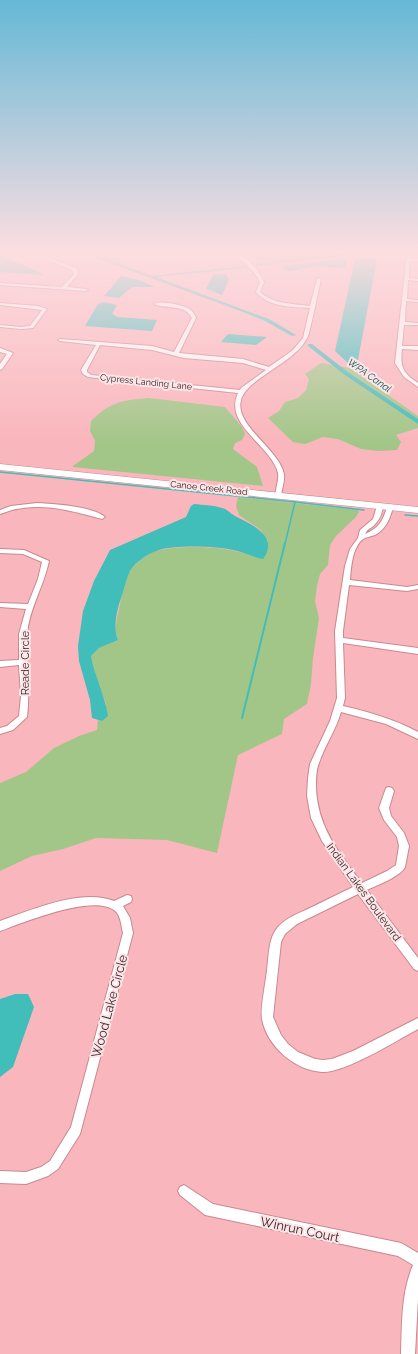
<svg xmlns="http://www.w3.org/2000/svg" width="418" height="1354" font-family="Raleway,sans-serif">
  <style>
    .green { fill: #a2c688 }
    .water { fill: #41bdba }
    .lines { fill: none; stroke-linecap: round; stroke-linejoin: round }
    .stream-far1 { stroke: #41bdba; stroke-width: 1.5 }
    .stream { stroke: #41bdba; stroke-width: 2 }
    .canal { fill: #41bdba; fill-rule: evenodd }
    .minor-casing { stroke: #c8898f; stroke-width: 2 }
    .secondary-casing { stroke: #c8898f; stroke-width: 1 }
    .minor { fill: #fff; fill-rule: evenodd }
    .secondary { fill: #fff; fill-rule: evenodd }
    .labels { text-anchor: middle; stroke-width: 4; stroke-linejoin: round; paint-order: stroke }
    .far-street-label { font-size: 9px; fill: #3d2426; stroke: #fbe5e7 }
    .far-water-label { font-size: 10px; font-style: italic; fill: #125856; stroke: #fbe5e7 }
    .street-label { font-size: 11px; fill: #3d2426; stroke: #fbe5e7 }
    .near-street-label { font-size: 13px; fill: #3d2426; stroke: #fbe5e7 }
  </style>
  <rect width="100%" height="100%" fill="#f9b6bc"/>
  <g class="green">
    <path d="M83,253H99L106,255L125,253L118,266Z"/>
    <path d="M255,253H354L284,262L256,261L249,255Z"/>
    <path d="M321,363L350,368L418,416V428L396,435L401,442L397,450L378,451L361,449L338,439L323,437L305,444L293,442L268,418L279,411L285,402L298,398L306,390L309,379L305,374Z"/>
    <path d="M149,398L225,407L242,427L245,434L242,440L235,443L233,449L257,467L263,486L73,467V466L94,451L95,441L90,431L91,421C110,402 122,400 149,398Z"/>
    <path d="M238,497L358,510L359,512L355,518L336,536L330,545L328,565L320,574L317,586L315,601L319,618L313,658L311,684L307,704L284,719L282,734L238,755L217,853L167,840L96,838L63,849L32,856L0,871V783L26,772L54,748L79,736L97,730L98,720L102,721L106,704L97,680L91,656L99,648L118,640C113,627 118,617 120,604C122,594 125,580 130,571C136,562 149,552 160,550C181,545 222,546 243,553L268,541L261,530L239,515L236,506Z"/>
  </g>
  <g class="water">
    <path d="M0,256L26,266L44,275L0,272Z"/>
    <path d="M366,258L377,259L357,365L349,364L335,351L355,259Z"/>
    <path d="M343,259L347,260L345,268L315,266L291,271L285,270L282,267L283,266Z"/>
    <path d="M226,274L229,280L222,295L206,289L213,275Z"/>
    <path d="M121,276L139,280L153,286V287H132L119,298L104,296Z"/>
    <path d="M104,302L117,305L112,314L118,317L157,320L152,331L85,326L98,304Z"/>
    <path d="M228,334L267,337L256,345L221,342Z"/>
    <path d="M194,504C203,505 213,505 222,508C227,509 230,513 235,516C251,524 280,536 263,559C252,557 244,552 233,550C215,546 177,545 159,550C149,553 135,562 130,571C127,577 125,585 123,592C118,607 112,625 118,640L99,648L91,656C95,677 105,696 108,716L102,721L92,718L90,700L79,661L78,646L83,611L94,581L110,550L186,517L191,506Z"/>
    <path d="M15,994H28L34,1007L13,1067L0,1077V999Z"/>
  </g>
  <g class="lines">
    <g class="stream-far1">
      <path d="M0,472L295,502"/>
      <path d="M405,515L418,516"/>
      <path d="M285,544L295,502L364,510"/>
    </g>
    <path class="stream" d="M242,718L285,543"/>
    <g class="canal">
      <path d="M83,253H89L152,276L247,266V268H245L156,277L269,319L296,335L292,336L265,321L243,312Z"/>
      <path d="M353,253H368L257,266L255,265L257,264Z"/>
      <path d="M308,344H312L349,373L418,419V424L345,375L308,346Z"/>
    </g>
    <g class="minor-casing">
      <g id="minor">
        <path d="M31,253H37L76,268L78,271V274L67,287L86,289L88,290L86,291L0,285V283L62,287L74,274L72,270Z"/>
        <path d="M151,253H155V259H153Z"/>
        <path d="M231,253C246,253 258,269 264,282L260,292C273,304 294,304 310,306L317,279L319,278L321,279C318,293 315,307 312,321C310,326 310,333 307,338C295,363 247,378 241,400C234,425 279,449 284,474C285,481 282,488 281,495L278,497L275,495C276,488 279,480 278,473C271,445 223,425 238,393L88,377L83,374L81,370L96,345L60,341L58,340L60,339L152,346L174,352L192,318C184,303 166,310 154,304C161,300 184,305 191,310C193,312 195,315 196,318L179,353L243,359L269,367L293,350L303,338L310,308C291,307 269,307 256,292L260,282C253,269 243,261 231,253ZM100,345L152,350L184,358L243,363L266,370L241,388L240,390L91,375L87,372V370Z"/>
        <path d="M407,253H411V259H418V261H410L409,278L418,279V281L408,280L407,299L418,300V302L406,301L405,322L418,323V325H404L402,346H418V350L402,349C400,366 402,373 418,383V387L404,377L395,363Z"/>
        <path d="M0,303L38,306L47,309L33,328L21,329L0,327V325L21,327L30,326L42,310L0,305Z"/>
        <path d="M0,348L13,353L2,369L0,370V364L7,354L0,352Z"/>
        <path d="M37,503C54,504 92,506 105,517L102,519C73,511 42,502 12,510C8,511 4,513 0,514V510L11,506Z"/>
        <path d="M380,504L383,506C382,515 379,521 372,527C369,529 367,530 365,534C379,528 383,521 387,507L390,505L393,507C390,519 386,529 375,535C372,536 366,537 363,539C352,548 351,568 350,580L407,587L418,585V589L407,591L349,585L343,631V638L418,648V654L343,643L345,698L343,706C369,712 394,719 418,732V739L386,724L341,712C336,730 325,745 319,763C316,770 316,779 316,787C317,826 339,854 362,883L387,871L396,865L399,846L397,837L384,820L379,808L386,788L389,787L392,788L394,791L389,808L391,816L404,833L409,846L405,867C400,877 377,885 367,890L418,958V971L414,969L358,894L297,924L285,934L281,942L273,1017L281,1035L288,1044L298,1052L315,1059L323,1060L332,1059L353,1051L418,1018V1029C396,1041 345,1073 322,1072C294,1070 267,1046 262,1019C260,1009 266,981 267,970C269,957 268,938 278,927C287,917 300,913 312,907C326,900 339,894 353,887L322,841L311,818L307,796L308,778L310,764L330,721L337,698L335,631L345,566L350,549L358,538L360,530L373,519L377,506Z"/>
        <path d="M0,549L24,550L49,561C44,586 29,609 27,634C24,662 31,689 27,717L13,730L0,734V728L7,726L19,716L21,696L19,665L0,667V661L19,660V634L26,609L0,607V603L28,604L38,579L42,562L23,554L0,553Z"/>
        <path d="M127,895L131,896L132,899L131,902L123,906L130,918L133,933L80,1134L58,1169L48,1176L26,1184L0,1183V1171L26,1172L41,1167L50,1161L71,1127L123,933C121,925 121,915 114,910C93,894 24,922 0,931V921C32,910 81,888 114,901Z"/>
        <path d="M184,1185L213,1204L401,1243L418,1253V1299L415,1354H401C402,1325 401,1293 413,1265L398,1256L210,1216L205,1215L180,1195L178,1191L180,1187Z"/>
      </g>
    </g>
    <g class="secondary-casing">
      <path id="secondary" d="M0,464L418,507V513L0,470Z"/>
    </g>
    <use href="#minor" class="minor"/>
    <use href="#secondary" class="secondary"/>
  </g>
  <linearGradient id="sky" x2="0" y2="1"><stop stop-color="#65b8d6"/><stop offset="0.57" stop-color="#fcdee1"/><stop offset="1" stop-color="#fcdee1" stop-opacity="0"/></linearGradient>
  <rect width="418" height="443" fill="url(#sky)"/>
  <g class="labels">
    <g class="far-street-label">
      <text transform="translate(146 382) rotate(6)" y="3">Cypress Landing Lane</text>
      <text transform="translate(209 488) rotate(6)" y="3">Canoe Creek Road</text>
    </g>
    <g class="far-water-label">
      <text transform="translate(370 375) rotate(35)" y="4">WPA Canal</text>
    </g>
    <g class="street-label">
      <text transform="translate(25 663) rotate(-90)" y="4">Reade Circle</text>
      <text transform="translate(364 892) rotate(54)" y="4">Indian Lakes Boulevard</text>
    </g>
    <g class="near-street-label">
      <text transform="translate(109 1006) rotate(-75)" y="5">Wood Lake Circle</text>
      <text transform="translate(300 1229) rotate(12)" y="5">Winrun Court</text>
    </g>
  </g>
</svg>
